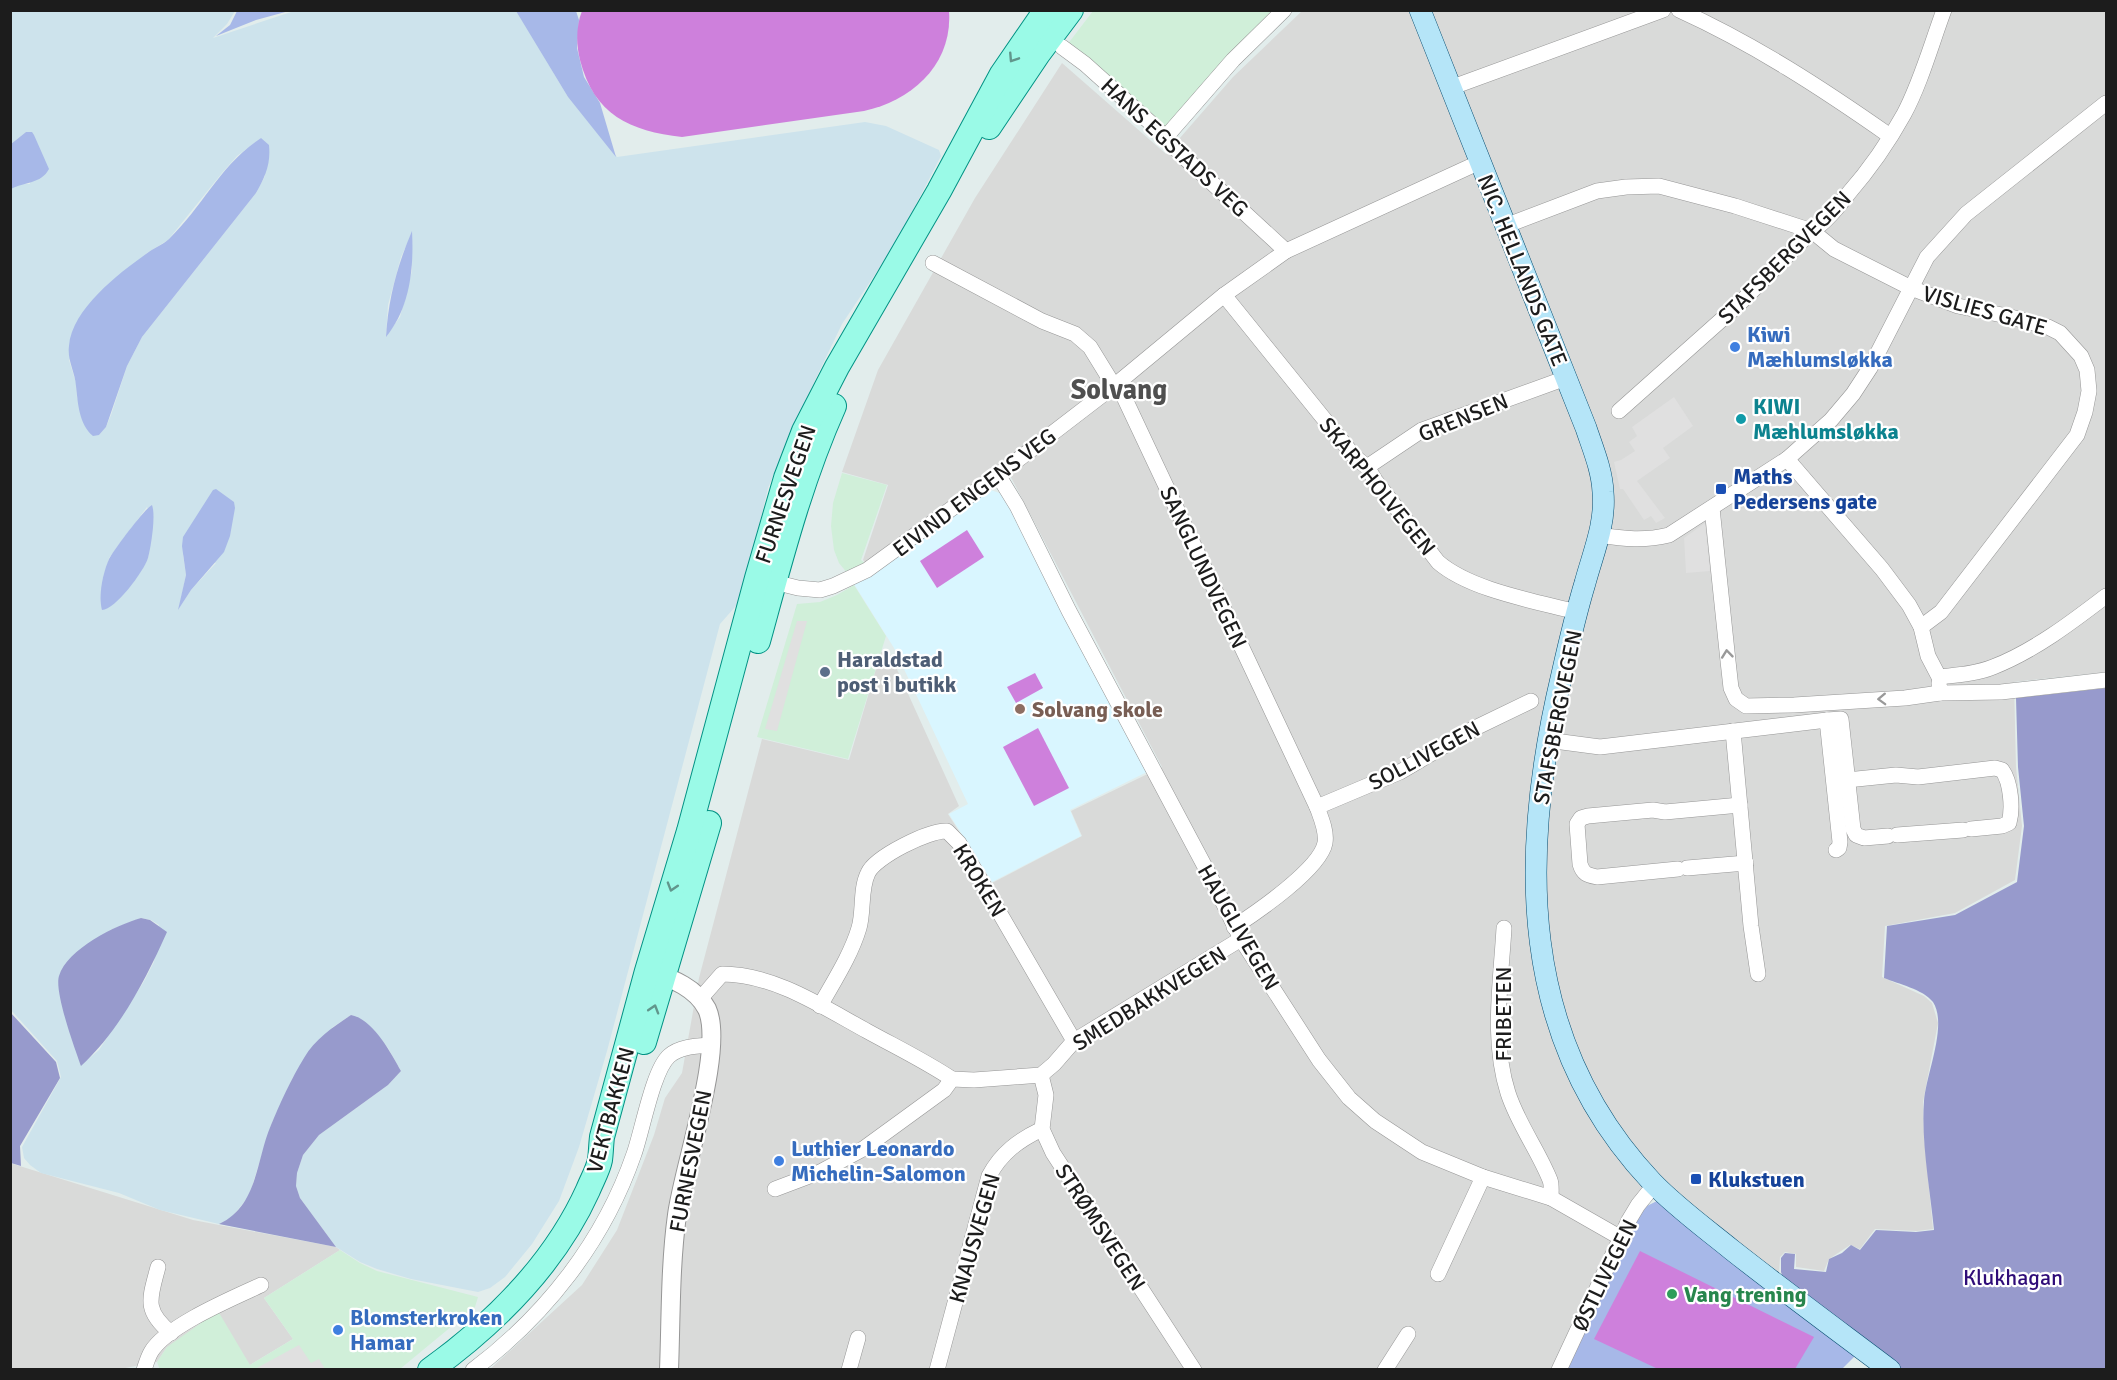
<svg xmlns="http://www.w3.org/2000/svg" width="2117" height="1380" font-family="Signika,sans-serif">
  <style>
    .residential { fill: #d9dad9 }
    .commercial { fill: #d0efd9 }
    .education { fill: #d9f6ff }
    .farmland { fill: #cde3ec; fill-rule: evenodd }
    .grass { fill: #a7b8e8 }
    .forest { fill: #979acc }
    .pitch { fill: #ce80dc }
    .parking { fill: #e0e0e0 }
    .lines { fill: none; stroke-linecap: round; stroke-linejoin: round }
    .minor-casing { stroke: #969696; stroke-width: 16 }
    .tertiary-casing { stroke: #969696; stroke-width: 20 }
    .secondary-casing { stroke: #064c70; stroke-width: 22 }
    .primary-casing { stroke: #029284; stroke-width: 26 }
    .minor { stroke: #fff; stroke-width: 15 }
    .tertiary { stroke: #fff; stroke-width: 18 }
    .secondary { stroke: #b5e5f8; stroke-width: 21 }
    .primary { stroke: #9afae7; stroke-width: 24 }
    .oneway { stroke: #61968c }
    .oneway2 { stroke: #999 }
    .shop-dot { fill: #3f7fe0; stroke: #fff; stroke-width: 2 }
    .culture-dot { fill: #0f9aa8; stroke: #fff; stroke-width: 2 }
    .transit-dot { fill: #1a4fb4; stroke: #fff; stroke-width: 2 }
    .service-dot { fill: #5c6f8a; stroke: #fff; stroke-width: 2 }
    .education-dot { fill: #8d6e63; stroke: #fff; stroke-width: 2 }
    .leisure-dot { fill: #2e9e5b; stroke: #fff; stroke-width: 2 }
    .labels { text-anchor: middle; stroke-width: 4.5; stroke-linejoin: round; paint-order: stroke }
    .street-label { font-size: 22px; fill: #1c1c1c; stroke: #fff }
    .shop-label { font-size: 22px; font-weight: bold; fill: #366cbe; stroke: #fff; text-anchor: start }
    .culture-label { font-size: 22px; font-weight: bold; fill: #0d838f; stroke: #fff; text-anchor: start }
    .transit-label { font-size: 22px; font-weight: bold; fill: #164399; stroke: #fff; text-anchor: start }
    .service-label { font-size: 22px; font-weight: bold; fill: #4e5e75; stroke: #fff; text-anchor: start }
    .education-label { font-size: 22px; font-weight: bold; fill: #785e54; stroke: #fff; text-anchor: start }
    .park-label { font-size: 22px; fill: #2f0c78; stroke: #fff }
    .leisure-label { font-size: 22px; font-weight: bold; fill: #27864d; stroke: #fff; text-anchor: start }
    .district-label { font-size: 28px; font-weight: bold; fill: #4f4f4f; stroke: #fff }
  </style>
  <rect width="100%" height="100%" fill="#e2edec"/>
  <g class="residential">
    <path d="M1302,11H2106V672L2014,682L2016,767L2022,826L2015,880L1955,913L1885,926L1882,977L1924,996L1932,1003L1938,1023L1923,1102L1924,1135L1933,1229L1917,1231L1875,1229L1860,1249L1850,1245L1829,1259L1824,1271L1796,1267V1254L1785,1252L1780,1257L1779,1274L1755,1259L1651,1169L1555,1369L489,1370L582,1285L617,1230L654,1135L665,1098L682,1073L699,978L762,739L849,760L881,652L890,654L959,806L948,814L992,883L1082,836L1071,811L1162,767L1003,462L867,565L863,560L888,485L842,472L878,370L975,198L1062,63L1166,154L1233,77Z"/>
    <path d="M10,1163L193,1220L336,1247L340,1250L264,1298L293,1339L250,1365L167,1347L157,1362L120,1369H11Z"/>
  </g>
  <g class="commercial">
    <path d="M1093,11H1276L1164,130L1067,45Z"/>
    <path d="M842,473L887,485L861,560L867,565L848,574L839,563L834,550L831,526L833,503Z"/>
    <path d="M854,585L886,636L848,759L757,737L797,604L820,602L837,595Z"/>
    <path d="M340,1250L360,1263L377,1271L478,1297L475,1307L400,1369L160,1370L157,1362L167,1347L218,1311L250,1365L293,1339L264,1298Z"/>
  </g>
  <path class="education" d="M988,489L1002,494L1006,499L1149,771L1070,810L1081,836L992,882L949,814L968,804L894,648L854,584Z"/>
  <path class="farmland" d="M516,10L568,97L617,157L865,122L886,126L939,150L941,156L896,243L842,324L805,401L768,488L742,599L720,624L607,1051L579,1147L559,1201L532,1244L505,1277L490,1288L478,1292L411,1279L377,1269L360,1262L336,1247L300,1198L296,1186L297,1173L303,1155L319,1135L388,1085L401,1071L388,1048L377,1034L366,1023L351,1015L333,1027L293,1077L271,1125L249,1196L231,1218L219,1224L160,1210L119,1193L41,1173L30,1165L24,1158L22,1147L61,1077L57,1061L11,1010L10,189L19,184H30L26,132L11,144V11H235L227,24L213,38L294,11ZM261,138L265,176L256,193L142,337L127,366L111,415L106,427L99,435L77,398L76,383L69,360L147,253L168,240L222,173L237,156ZM412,233V271L400,317L386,336L388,305L395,279L401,257ZM147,507L153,520L148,558L143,567L102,610V589L109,558ZM183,555L216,563L191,590L179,608L186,575ZM141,918L151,920L159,925L154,962L143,983L99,1050L81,1065L59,990L110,930Z"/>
  <g class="grass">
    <path d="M237,11V10L289,11L256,20L216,36L230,25Z"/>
    <path d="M516,11H576L579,20L577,48L584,77L600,103L616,157L568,97Z"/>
    <path d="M26,132H32L34,135L49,169C41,184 24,182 11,189V144Z"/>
    <path d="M261,138L269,145C271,164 265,177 256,193L142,337L127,366L106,427L99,435L93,436C79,424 78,404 76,386C75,372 67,360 69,346C72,309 118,274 146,254C153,248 163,245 169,239C204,205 219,166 261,138Z"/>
    <path d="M412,231C414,269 410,307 386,337C388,300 397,266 412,231Z"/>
    <path d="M216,489L234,502L235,508L230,536L224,552L191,590L178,610L186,575L182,546L183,537L213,490Z"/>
    <path d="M152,505C156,516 151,546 148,558C144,571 115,610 102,610C98,595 103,573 109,559C113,551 145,508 152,505Z"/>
    <path d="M1657,1201L1856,1355L1842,1369L1566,1370L1637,1219L1647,1206Z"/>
  </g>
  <g class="forest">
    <path d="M2106,688V1369H1900L1785,1284L1781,1272V1258L1785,1253L1795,1254L1794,1269L1826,1272L1829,1259L1842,1253L1851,1245L1860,1250L1876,1230L1916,1232L1934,1230C1930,1188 1921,1143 1924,1101C1926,1074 1948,1025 1933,1002C1923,989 1898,984 1884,978L1887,926L1955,915L2017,882L2024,826L2018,767L2016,698Z"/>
    <path d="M141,918L150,920L167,932C146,979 120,1030 81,1066C75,1049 54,992 59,976C67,949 116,925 141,918Z"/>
    <path d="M10,1012L56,1062L60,1078L20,1146L21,1166L11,1163Z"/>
    <path d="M351,1015C373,1019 391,1053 401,1071L388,1085L319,1135L303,1155L297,1173L296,1186L300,1198L336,1247L219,1224C258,1206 256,1160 271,1125C280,1103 291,1079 304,1058C315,1039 333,1027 351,1015Z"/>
  </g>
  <g class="pitch">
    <path d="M949,11C953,64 912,101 864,111L682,137C630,131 594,115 580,60C576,44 576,26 582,11Z"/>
    <path d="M967,530L984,557L937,588L920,561Z"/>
    <path d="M1035,673L1043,688L1016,703L1007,687Z"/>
    <path d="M1038,728L1069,788L1034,806L1003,747Z"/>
    <path d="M1640,1251L1814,1337L1795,1369H1658L1594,1339Z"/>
  </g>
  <g class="parking">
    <path d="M1674,397L1693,426L1663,448L1670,458L1637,481L1665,518L1656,523L1651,516L1644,520L1623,489H1620L1614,462L1621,460L1635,451L1629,442L1637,436L1632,427Z"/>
    <path d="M1705,523L1710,571L1686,573L1684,538Z"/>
    <path d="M797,621H807L777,731L765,729Z"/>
    <path d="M299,1345L311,1363L319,1359L325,1369H255Z"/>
  </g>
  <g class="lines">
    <g class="minor-casing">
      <g id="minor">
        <path d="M1679,10C1754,44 1823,89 1890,136"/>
        <path d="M1062,47L1085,64L1153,125L1185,158L1286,251"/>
        <path d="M1450,88L1663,10"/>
        <path d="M1165,138L1233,60L1284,10"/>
        <path d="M1505,226L1597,191L1626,187L1659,186L1735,206L1812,231L1834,249L1911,288L1958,306L2007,316L2048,327L2060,333L2081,356L2087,370L2089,391L2085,412L2077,435L1941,612L1921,627"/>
        <path d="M933,263L1042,321L1075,334L1090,347L1114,386L1124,397L1317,807C1321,818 1327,831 1325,843C1320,869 1257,912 1234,927"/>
        <path d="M1224,295L1354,456L1367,467L1375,480L1438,562C1470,590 1535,601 1577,612"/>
        <path d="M1619,411L1738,305L1812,231C1827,221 1837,208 1848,194C1869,170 1888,143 1904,114C1921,82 1931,45 1944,10"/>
        <path d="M1787,459L1882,569L1909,605L1921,627L1928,656L1939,677C1957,675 1976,674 1993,667C2034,651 2072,622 2106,596"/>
        <path d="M1367,467L1422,430L1566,378"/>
        <path d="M998,475L1017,506L1069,611L1212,880L1241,939L1319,1060L1349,1098L1375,1121L1422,1152L1483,1177L1551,1198L1621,1238"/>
        <path d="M1712,508L1728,661L1731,688L1736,699L1746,706L1794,705L1905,698L1940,693"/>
        <path d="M1599,535C1624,539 1645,541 1669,535L1787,459L1831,420L1853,394L1870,368L1927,257L1966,214L2106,103"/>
        <path d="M766,580L798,588L820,590L833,586L867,570L998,475L1114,386L1224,295L1286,251L1480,162"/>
        <path d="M1939,683L1940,693L2001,692L2106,680"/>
        <path d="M1827,720L1841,719L1853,829L1856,835L1864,838L1888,836"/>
        <path d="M1733,731L1751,926L1758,974"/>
        <path d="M1547,740L1600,747L1827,720L1840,842L1839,848L1836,850"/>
        <path d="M1847,780L1896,775L1918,777L1995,768L2002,770C2011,782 2013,809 2009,823L2002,826L1971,829"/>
        <path d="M1317,807L1400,772L1473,729L1531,701"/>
        <path d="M1897,835L1963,830"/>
        <path d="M1687,868L1746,863"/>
        <path d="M1678,869L1597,877C1587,875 1583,874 1580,864L1577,824L1581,818L1588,816L1653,810L1665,812L1740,805"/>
        <path d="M1504,928C1501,982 1491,1040 1508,1093C1518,1124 1538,1150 1550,1180C1552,1185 1551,1192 1551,1198"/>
        <path d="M700,999L722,974C774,974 823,1007 867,1031C896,1047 925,1061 952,1079"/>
        <path d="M820,1006C834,981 851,955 859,928C864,911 860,889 868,873C875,857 929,830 947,831L959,843L1074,1041"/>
        <path d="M1041,1075L1046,1095L1042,1129L1053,1153L1194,1370"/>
        <path d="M775,1189L820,1172L863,1149L944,1090L952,1079L974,1080L1041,1075L1054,1064L1074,1041L1241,939"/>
        <path d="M158,1267C150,1298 143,1310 171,1333"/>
        <path d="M1438,1274L1483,1177"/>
        <path d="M144,1370C146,1364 148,1357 151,1352C166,1326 233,1298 261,1285"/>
        <path d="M473,1370C546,1315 604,1241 634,1154C642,1132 653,1070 669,1056C680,1046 698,1046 712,1045"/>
        <path d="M849,1370L858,1338"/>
        <path d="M937,1370L989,1176C1001,1153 1019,1140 1042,1129"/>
        <path d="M1385,1370L1408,1334"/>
        <path d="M1559,1370L1629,1220L1638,1205L1655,1184"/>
      </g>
    </g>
    <g class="tertiary-casing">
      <path id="tertiary" d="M652,972C673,979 696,988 707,1009C725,1048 683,1168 677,1215C670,1266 671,1318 669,1370"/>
    </g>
    <g class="secondary-casing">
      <path id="secondary" d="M1420,10L1586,428C1593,449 1602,470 1603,492C1606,524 1593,553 1585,583C1576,613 1569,643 1562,674C1519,854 1517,1039 1652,1182C1676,1207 1705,1228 1732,1250C1784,1291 1837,1330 1890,1370"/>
    </g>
    <g class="primary-casing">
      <g id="primary">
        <path d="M989,127L1038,54L1071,10"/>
        <path d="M758,641C780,561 800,482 834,406"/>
        <path d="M644,1042L709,823"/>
        <path d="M430,1370C495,1323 555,1263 588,1190C592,1180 598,1170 600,1160C601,1153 601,1145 602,1137L647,971L689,831L757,578L786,478L804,431L837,367L939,191L1002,74L1046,10"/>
      </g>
    </g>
    <use href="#minor" class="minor"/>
    <use href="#tertiary" class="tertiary"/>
    <use href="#secondary" class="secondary"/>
    <use href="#primary" class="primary"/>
  </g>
  <defs><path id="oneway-chevron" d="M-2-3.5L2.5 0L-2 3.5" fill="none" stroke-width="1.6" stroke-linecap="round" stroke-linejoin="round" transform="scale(1.5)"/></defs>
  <g class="oneway">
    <use href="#oneway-chevron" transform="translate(1013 58) rotate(123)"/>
    <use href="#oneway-chevron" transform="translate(672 887) rotate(107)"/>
    <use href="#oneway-chevron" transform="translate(654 1009) rotate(-73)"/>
  </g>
  <g class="oneway2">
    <use href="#oneway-chevron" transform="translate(1727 654) rotate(-96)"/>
    <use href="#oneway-chevron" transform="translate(1882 699) rotate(178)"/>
  </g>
  <g class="shop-dot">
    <circle cx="1735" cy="347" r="6"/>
    <circle cx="779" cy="1161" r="6"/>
    <circle cx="338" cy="1330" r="6"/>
  </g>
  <circle class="culture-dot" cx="1741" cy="419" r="6"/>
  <g class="transit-dot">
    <rect x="1715" y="483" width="12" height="12" rx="3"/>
    <rect x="1690" y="1173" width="12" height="12" rx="3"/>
  </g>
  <circle class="service-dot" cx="825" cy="672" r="6"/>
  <circle class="education-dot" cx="1020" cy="709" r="6"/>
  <circle class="leisure-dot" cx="1672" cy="1294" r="6"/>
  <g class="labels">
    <g class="street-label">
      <text transform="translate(1175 147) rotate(43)" y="8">HANS EGSTADS VEG</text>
      <text transform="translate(1784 257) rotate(-45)" y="8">STAFSBERGVEGEN</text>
      <text transform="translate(1523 270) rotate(68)" y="8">NIC. HELLANDS GATE</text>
      <text transform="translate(1985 310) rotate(16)" y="8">VISLIES GATE</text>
      <text transform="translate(1463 417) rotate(-22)" y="8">GRENSEN</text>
      <text transform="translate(1378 486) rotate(51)" y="8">SKARPHOLVEGEN</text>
      <text transform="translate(974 492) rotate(-37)" y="8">EIVIND ENGENS VEG</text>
      <text transform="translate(785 494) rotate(-71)" y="8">FURNESVEGEN</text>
      <text transform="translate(1204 567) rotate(65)" y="8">SANGLUNDVEGEN</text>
      <text transform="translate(1557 717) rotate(-79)" y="8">STAFSBERGVEGEN</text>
      <text transform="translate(1424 755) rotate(-28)" y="8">SOLLIVEGEN</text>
      <text transform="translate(980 880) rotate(59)" y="8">KROKEN</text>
      <text transform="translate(1239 927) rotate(60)" y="8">HAUGLIVEGEN</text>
      <text transform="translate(1149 998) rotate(-32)" y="8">SMEDBAKKVEGEN</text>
      <text transform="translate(1503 1014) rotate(-90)" y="8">FRIBETEN</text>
      <text transform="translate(610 1110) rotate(-75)" y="8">VEKTBAKKEN</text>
      <text transform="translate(690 1161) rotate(-79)" y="8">FURNESVEGEN</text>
      <text transform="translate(1101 1227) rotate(57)" y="8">STRØMSVEGEN</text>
      <text transform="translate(974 1238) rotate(-74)" y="8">KNAUSVEGEN</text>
      <text transform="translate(1604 1275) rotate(-64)" y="8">ØSTLIVEGEN</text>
    </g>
    <g class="shop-label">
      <text x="1747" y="342">Kiwi<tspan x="1747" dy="25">Mæhlumsløkka</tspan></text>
      <text x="791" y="1156">Luthier Leonardo<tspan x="791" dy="25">Michelin-Salomon</tspan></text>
      <text x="350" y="1325">Blomsterkroken<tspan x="350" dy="25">Hamar</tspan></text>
    </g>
    <g class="culture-label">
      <text x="1753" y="414">KIWI<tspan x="1753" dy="25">Mæhlumsløkka</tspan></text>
    </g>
    <g class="transit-label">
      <text x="1733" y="484">Maths<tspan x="1733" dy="25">Pedersens gate</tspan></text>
      <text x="1708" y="1187">Klukstuen</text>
    </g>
    <g class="service-label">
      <text x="837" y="667">Haraldstad<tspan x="837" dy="25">post i butikk</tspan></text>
    </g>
    <g class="education-label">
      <text x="1032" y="717">Solvang skole</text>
    </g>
    <g class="park-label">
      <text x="2013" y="1285">Klukhagan</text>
    </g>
    <g class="leisure-label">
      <text x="1684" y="1302">Vang trening</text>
    </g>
    <g class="district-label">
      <text x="1119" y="399">Solvang</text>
    </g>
  </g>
  <rect width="2117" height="1380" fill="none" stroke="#1c1c1c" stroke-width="24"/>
</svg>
